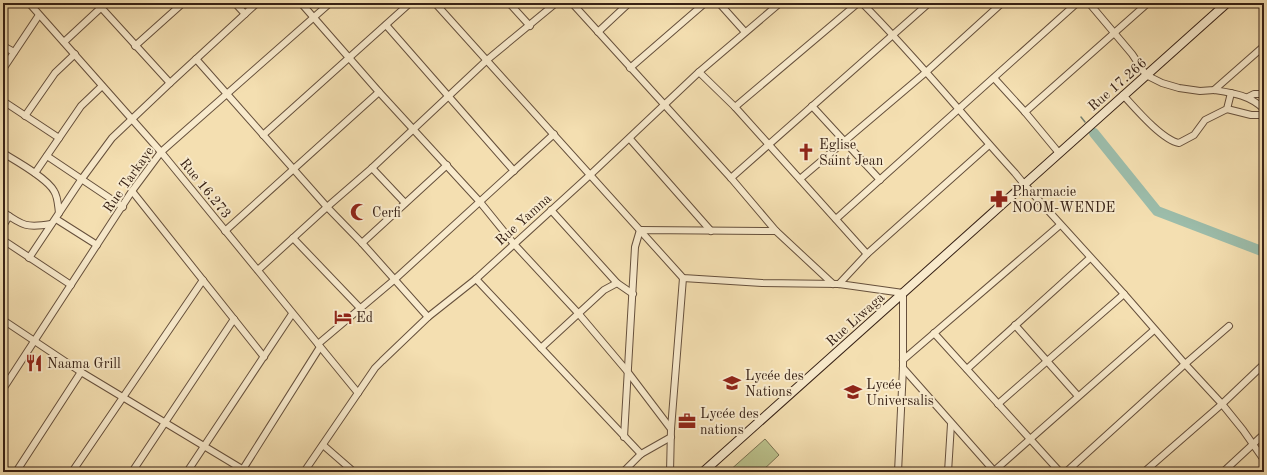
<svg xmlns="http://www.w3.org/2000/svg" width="1267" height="475" font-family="'Old Standard TT',serif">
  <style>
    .green { fill: #bbc28c; stroke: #797250 }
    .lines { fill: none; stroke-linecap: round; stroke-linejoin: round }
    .stream { stroke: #747f6f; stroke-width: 1.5 }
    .river { stroke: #9cbdab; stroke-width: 10 }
    .minor-casing { stroke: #66503c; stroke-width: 8 }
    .secondary-casing { stroke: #372115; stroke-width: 10 }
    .minor { stroke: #f8eacc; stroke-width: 6 }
    .secondary { stroke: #f8eacc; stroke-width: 8 }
    .labels { text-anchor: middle; stroke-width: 4; stroke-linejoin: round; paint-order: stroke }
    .street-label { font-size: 14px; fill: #372115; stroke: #f8eacc }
    .poi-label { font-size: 14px; fill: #372115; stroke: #f8eacc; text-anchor: start }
  </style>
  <rect width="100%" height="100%" fill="#f4dfb1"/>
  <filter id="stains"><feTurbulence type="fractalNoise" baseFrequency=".005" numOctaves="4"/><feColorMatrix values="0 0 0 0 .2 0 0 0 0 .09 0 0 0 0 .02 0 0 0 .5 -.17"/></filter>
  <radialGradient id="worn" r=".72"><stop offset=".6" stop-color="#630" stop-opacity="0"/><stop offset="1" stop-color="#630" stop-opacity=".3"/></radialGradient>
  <path class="green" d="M765,439L779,455L761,472H728Z"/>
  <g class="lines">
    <path class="stream" d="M1081,117L1085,122"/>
    <path class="river" d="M1094,133L1157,211L1264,252"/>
    <g class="minor-casing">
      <g id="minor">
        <path d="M29,3L161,152L358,393"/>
        <path d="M97,3L170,83"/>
        <path d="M235,3L245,14"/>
        <path d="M301,3L379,92L480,202L514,244L578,313L627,371L671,429"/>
        <path d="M435,3L683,278L762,283L839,284L903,293V368L898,472"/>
        <path d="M509,3L530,26"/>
        <path d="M572,3L731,178L776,231"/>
        <path d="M719,3L745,32"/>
        <path d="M862,3C916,57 964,117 1015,173L1024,184L1124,294L1185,364L1222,404L1243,430L1264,460"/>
        <path d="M1089,3L1132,54L1146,75L1162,83L1179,88L1200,91L1214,90L1264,46"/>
        <path d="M386,25L514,171"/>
        <path d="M598,32L629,3"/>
        <path d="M64,42L106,3"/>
        <path d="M3,46L14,52"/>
        <path d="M135,46L183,3"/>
        <path d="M196,59L327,207L362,243L428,317"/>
        <path d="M630,68L705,3"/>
        <path d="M3,69L39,15"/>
        <path d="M699,72L735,107L867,254"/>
        <path d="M994,78L1025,112L1059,153"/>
        <path d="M1214,90C1233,93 1249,95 1264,109"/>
        <path d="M1123,95C1135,108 1162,140 1179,143L1194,135L1205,120L1227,109L1231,93"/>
        <path d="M1248,97L1254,94H1264"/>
        <path d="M3,101L59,138"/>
        <path d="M812,106L880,180"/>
        <path d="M735,107L858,3"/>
        <path d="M1227,109L1251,115H1264"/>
        <path d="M1025,112L1148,3"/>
        <path d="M25,116L55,73L75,54"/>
        <path d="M263,135L410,3"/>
        <path d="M630,139L711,231"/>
        <path d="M3,153C16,161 47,178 54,191C58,197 58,206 59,213"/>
        <path d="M47,156L123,207"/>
        <path d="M372,168L405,203"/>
        <path d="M35,173L81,106L102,86"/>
        <path d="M731,178L929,3"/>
        <path d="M800,179L925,73L1002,3"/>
        <path d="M132,191L264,357"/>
        <path d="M551,210L617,283"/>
        <path d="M3,212C23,226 27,228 51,224"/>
        <path d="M56,219L97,245"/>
        <path d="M836,219L1077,3"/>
        <path d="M3,226L9,216"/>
        <path d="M225,231L379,92"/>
        <path d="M293,238L360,308"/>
        <path d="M3,240L71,285"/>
        <path d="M362,243L447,165"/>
        <path d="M29,258L81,180L112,138L170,83L257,3"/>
        <path d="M258,270L327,207L372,168L487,60L556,3"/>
        <path d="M476,279L641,454"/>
        <path d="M839,284L867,254L989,145"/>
        <path d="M3,320L81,372L247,472"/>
        <path d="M1015,325L1078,396"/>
        <path d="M934,333L1060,472"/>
        <path d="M318,344L394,280L554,134"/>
        <path d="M541,348L604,290L617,283L633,294"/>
        <path d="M903,360L1060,225"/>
        <path d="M903,368L995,472"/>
        <path d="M967,369L1090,258"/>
        <path d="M3,389L132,191L161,152L330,3"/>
        <path d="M998,404L1124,294"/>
        <path d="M624,437L635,247L640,230L776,231L833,284"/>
        <path d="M323,445L354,472"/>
        <path d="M243,469L320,347"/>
        <path d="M994,471L1154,330"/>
        <path d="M16,472L81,372"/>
        <path d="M72,472L203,280"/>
        <path d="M132,472L234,319"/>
        <path d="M187,472L292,314"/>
        <path d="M304,472L375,368L382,361L428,317L476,279L590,175L699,72L780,3"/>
        <path d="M623,472L641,454L671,437"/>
        <path d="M670,472L671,429L683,278"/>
        <path d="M948,472L951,424"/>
        <path d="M1066,472L1185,364L1229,326"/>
        <path d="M1144,472L1222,404L1264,364"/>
        <path d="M1223,472L1264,434"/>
      </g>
    </g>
    <g class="secondary-casing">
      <path id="secondary" d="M703,472L1227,3"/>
    </g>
    <use href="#minor" class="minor"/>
    <use href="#secondary" class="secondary"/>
  </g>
  <defs>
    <g id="church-bare" transform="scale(1.38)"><path d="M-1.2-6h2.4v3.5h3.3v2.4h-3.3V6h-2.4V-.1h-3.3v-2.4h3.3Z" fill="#8f2418" stroke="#f8eacc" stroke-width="2.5" paint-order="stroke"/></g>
    <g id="pharmacy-bare" transform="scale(1.38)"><path d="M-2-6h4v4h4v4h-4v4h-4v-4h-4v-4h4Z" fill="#8f2418" stroke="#f8eacc" stroke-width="2.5" paint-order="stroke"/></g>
    <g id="mosque-bare" transform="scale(1.38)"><path d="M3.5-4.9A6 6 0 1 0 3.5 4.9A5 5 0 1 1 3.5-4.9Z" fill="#8f2418" stroke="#f8eacc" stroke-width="2.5" paint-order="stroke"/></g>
    <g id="hotel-bare" transform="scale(1.38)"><path d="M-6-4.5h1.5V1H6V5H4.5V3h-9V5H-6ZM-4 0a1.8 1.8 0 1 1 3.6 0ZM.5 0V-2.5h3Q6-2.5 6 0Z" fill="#8f2418" stroke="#f8eacc" stroke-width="2.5" paint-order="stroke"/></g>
    <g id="restaurant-bare" transform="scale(1.38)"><path d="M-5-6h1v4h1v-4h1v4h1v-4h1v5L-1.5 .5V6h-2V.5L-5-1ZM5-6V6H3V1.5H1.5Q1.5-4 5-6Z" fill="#8f2418" stroke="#f8eacc" stroke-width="2.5" paint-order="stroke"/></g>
    <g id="school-bare" transform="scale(1.38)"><path d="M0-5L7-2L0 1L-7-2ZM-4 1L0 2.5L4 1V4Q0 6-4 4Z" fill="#8f2418" stroke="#f8eacc" stroke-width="2.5" paint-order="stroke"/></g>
    <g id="office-bare" transform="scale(1.38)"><path d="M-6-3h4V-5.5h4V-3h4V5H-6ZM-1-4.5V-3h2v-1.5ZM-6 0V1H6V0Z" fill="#8f2418" stroke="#f8eacc" stroke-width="2.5" paint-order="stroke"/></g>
  </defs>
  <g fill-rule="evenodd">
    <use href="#church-bare" x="806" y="152"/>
    <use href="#pharmacy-bare" x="999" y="199"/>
    <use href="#mosque-bare" x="359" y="212"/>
    <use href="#hotel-bare" x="343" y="317"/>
    <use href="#restaurant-bare" x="34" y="363"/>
    <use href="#school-bare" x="732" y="383"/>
    <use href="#school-bare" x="853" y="392"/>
    <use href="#office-bare" x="687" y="421"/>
  </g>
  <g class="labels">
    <g class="street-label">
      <text transform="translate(1117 84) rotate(-41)" y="5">Rue 17.266</text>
      <text transform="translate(128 179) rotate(-55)" y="5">Rue Tarkaye</text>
      <text transform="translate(206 188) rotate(51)" y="5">Rue 16.273</text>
      <text transform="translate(523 219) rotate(-42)" y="5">Rue Yamna</text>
      <text transform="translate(855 319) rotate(-42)" y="5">Rue Liwaga</text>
    </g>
    <g class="poi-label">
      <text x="819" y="149">Eglise<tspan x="819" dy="16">Saint Jean</tspan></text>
      <text x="1012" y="196">Pharmacie<tspan x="1012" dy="16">NOOM-WENDE</tspan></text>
      <text x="372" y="217">Cerfi</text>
      <text x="356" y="322">Ed</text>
      <text x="47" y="368">Naama Grill</text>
      <text x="745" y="380">Lycée des<tspan x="745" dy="16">Nations</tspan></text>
      <text x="866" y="389">Lycée<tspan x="866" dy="16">Universalis</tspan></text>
      <text x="700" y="418">Lycée des<tspan x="700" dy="16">nations</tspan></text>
    </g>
  </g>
  <rect width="1267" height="475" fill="none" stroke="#f4dfb1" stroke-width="16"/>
  <rect x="4" y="4" width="1259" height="467" fill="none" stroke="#372115" stroke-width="2"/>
  <rect x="8" y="8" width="1251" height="459" fill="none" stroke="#372115"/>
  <rect width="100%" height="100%" filter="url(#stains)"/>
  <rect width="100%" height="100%" fill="url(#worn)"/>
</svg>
